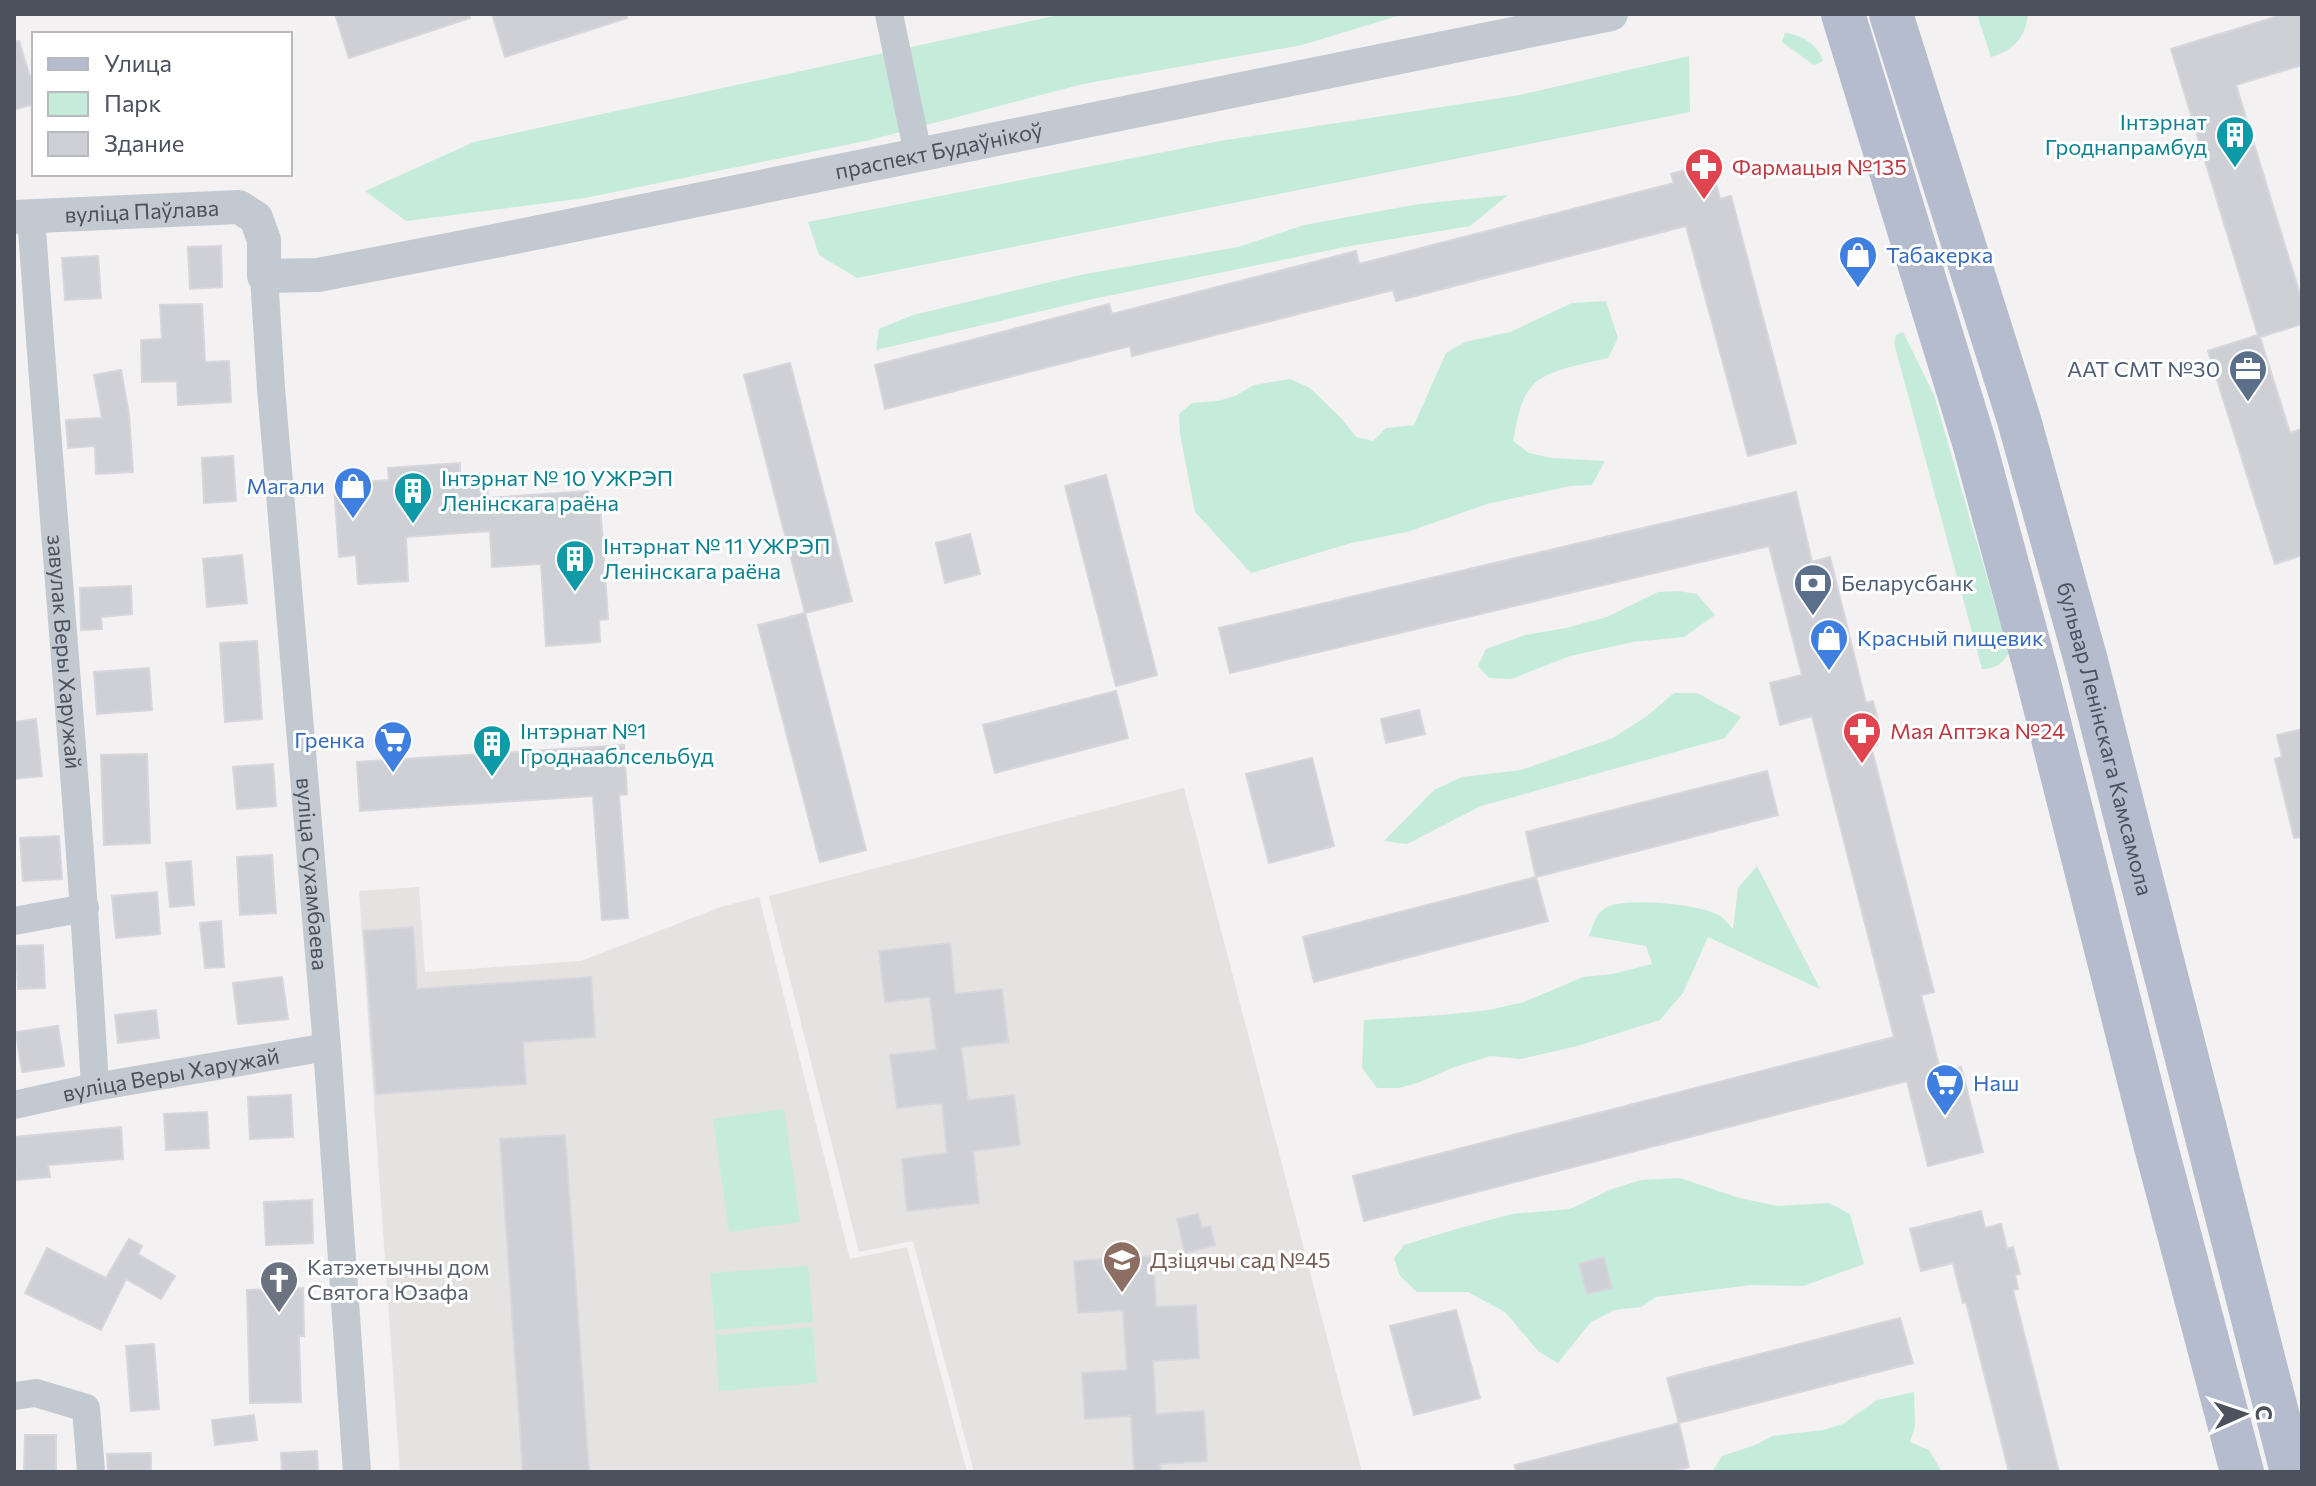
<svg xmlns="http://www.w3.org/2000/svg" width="2316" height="1486" font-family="Commissioner,sans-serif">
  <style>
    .education { fill: #e4e3e2 }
    .green { fill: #c5ecda }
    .building { fill: #ced0d5; stroke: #d6d6dc; stroke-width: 2 }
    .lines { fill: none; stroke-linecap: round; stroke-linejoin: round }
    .minor { stroke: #c3c9d1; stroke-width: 28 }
    .tertiary { stroke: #c3c9d1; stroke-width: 34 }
    .primary { stroke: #b4bccd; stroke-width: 44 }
    .labels { text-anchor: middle; stroke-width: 6; stroke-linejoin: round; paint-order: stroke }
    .culture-label { font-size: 22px; fill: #0d838f; stroke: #fff; text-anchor: start }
    .street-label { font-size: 22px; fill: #4b515d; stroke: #fff }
    .health-label { font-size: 22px; fill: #be3a42; stroke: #fff; text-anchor: start }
    .shop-label { font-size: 22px; fill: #366cbe; stroke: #fff; text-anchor: start }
    .service-label { font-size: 22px; fill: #4e5e75; stroke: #fff; text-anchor: end }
    .education-label { font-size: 22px; fill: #785e54; stroke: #fff; text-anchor: start }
    .worship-label { font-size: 22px; fill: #5b616d; stroke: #fff; text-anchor: start }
  </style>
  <rect width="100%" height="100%" fill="#f3f1f1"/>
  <g class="education">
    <path d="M1184,788L1362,1472H974L913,1241L859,1252L769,896Z"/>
    <path d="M419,887L425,972L581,961L721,907L759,897L850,1259L907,1247L967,1472H400L359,891Z"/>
  </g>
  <g class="green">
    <path d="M1063,14H1404L1302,45L1083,84L870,140L585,198L406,221L365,191L474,142Z"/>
    <path d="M1977,14H2028C2026,37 2013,51 1991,57Z"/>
    <path d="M1785,33C1801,35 1818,44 1823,61L1814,65L1782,42Z"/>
    <path d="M1689,56L1690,112L857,278L819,255L808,222L1220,141L1520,95Z"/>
    <path d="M1508,195L1470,226L1345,247L1093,299L876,350L879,329L913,315L1080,275L1238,247L1304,225L1419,204Z"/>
    <path d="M1606,301L1618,338L1608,358C1587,363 1544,370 1531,387C1519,402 1517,423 1513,441L1529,453L1552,458L1605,461L1592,485L1570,486L1487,504L1407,532L1351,543L1251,573L1195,512L1180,434L1179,414L1192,403L1218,401L1235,396L1254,385L1290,379L1310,388L1342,419L1356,437L1373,441L1386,428L1414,425L1446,353L1465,342L1510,332L1572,303Z"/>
    <path d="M1903,332L1934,395L2009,653C2002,664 1995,669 1982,669L1894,343L1896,335Z"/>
    <path d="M1678,591L1697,594L1715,615L1684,637L1633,642L1570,656L1511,679L1489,678L1478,666L1486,649L1525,635L1566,628L1607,617L1658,592Z"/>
    <path d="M1674,693H1697L1741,717L1725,738L1481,806L1407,844L1384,841L1434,790L1462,777L1521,770L1613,738L1647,716Z"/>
    <path d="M1757,866L1820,989L1708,937L1683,993L1660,1020L1577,1046L1521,1059L1490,1056L1452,1068L1420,1082L1399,1088H1377L1362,1068L1364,1020L1442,1015L1489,1010L1524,1002L1583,977L1613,974L1652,964L1646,946L1589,936C1593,924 1597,911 1609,906C1631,898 1701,904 1720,916C1725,919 1729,925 1733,929L1738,888Z"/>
    <path d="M784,1109L800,1222L729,1232L713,1119Z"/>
    <path d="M1680,1178L1739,1198L1778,1206L1829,1203L1850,1214L1864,1264L1803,1286L1751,1285L1656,1297L1641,1307L1614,1310L1590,1323L1558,1363L1539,1352L1505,1312L1468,1292H1417L1400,1276L1394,1258L1404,1245L1456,1229L1512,1214L1570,1209L1612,1189L1641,1180Z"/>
    <path d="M808,1266L813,1322L715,1330L710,1273Z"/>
    <path d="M813,1327L817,1383L719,1391L715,1335Z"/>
    <path d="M1914,1392L1915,1426L1910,1442L1929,1450L1942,1472H1712L1722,1456L1755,1445L1772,1436L1823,1430L1843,1424L1877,1400Z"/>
  </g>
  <g class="building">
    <path d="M335,14H469L470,18L349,58Z"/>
    <path d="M492,14H627V18L505,57Z"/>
    <path d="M2285,14H2302V65L2236,85L2302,301V324L2260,337L2290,433L2302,429V555L2275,564L2208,351L2258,335L2171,49Z"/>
    <path d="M19,41L34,90V104L14,110V42Z"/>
    <path d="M1711,163L1720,199L1731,196L1796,443L1748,456L1686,226L1396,301L1393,290L1132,356L1130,346L885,409L875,365L1109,304L1112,314L1356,251L1359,264L1674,183L1671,174Z"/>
    <path d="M221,246L222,287L190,289L188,247Z"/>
    <path d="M98,256L101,298L65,300L62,258Z"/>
    <path d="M202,304L205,362L229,361L231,402L178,405L177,381L142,382L141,340L162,339L160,305Z"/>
    <path d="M790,363L852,601L805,613L744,375Z"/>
    <path d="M121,370L129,414L133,472L96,474L95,446L68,448L66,420L102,418L94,375Z"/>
    <path d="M233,456L236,501L204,503L202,458Z"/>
    <path d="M460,463V475L486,473L488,498L588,491L590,508L600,507L603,543L608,619L599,620L600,642L546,646L541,564L492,567L490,531L406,537L408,581L358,584L356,555L339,557L334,484L389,480L388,468Z"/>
    <path d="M1106,475L1157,675L1116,686L1065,486Z"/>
    <path d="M1796,492L1812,562L1830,557L1866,703L1873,701L1880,728L1873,730L1877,745L1871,746L1934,992L1921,995L1941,1073L1961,1067L1983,1152L1928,1166L1907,1081L1364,1221L1353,1176L1894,1037L1812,716L1780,725L1770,683L1802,675L1769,546L1230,673L1219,628Z"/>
    <path d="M970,534L980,574L945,583L936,543Z"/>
    <path d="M242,555L247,603L207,607L203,559Z"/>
    <path d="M131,586L132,614L101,617L102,629L81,630L80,588Z"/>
    <path d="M805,613L866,850L820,862L758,625Z"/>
    <path d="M257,641L262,719L225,722L220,643Z"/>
    <path d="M149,668L152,710L97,714L94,672Z"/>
    <path d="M1116,691L1128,738L995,773L983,725Z"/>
    <path d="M1419,710L1425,734L1386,743L1381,719Z"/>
    <path d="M36,719L42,776L14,779V722Z"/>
    <path d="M2302,729V837L2294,838L2275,759L2282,757L2277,735Z"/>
    <path d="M624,745L627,794L619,795L628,918L602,920L593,796L360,811L357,762Z"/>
    <path d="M147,754L150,843L104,845L101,755Z"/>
    <path d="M1312,758L1334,846L1269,863L1246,774Z"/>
    <path d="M273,764L276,806L237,809L233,767Z"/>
    <path d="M1767,771L1778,815L1536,877L1526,832Z"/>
    <path d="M59,836L62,879L23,881L20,838Z"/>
    <path d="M272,855L276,913L240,915L237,857Z"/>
    <path d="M191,861L194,905L170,907L166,863Z"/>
    <path d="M1536,877L1548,921L1314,982L1303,937Z"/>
    <path d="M157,892L160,934L116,938L112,896Z"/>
    <path d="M221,921L224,967L205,968L200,923Z"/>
    <path d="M413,927L417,989L591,977L595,1037L523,1042L526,1084L376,1094L364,931Z"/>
    <path d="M950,943L955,994L1002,989L1008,1042L961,1047L968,1100L1014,1095L1020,1145L973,1151L979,1203L907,1211L902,1159L947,1153L942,1103L897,1108L890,1055L936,1050L930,997L885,1002L879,951Z"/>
    <path d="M43,945L45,988L18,989L16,946Z"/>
    <path d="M282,977L288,1019L238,1024L233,983Z"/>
    <path d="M156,1010L159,1038L118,1043L115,1015Z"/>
    <path d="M58,1026L64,1066L22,1072L16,1032Z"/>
    <path d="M291,1095L293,1137L250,1139L248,1097Z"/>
    <path d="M207,1112L209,1148L166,1150L164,1114Z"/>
    <path d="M121,1127L123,1159L48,1165L50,1177L16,1180L14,1137Z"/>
    <path d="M565,1135L589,1472H523L500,1139Z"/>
    <path d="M312,1200L313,1243L266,1245L264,1202Z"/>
    <path d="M1981,1211L1985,1228L2001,1224L2007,1249L2013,1247L2020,1274L2015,1275L2018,1289L2013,1290L2059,1472H2009L1966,1302L1963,1303L1953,1263L1921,1271L1910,1229Z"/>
    <path d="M1198,1214L1202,1228L1210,1226L1215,1245L1185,1253L1177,1219Z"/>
    <path d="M129,1239L142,1246L138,1254L175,1276L161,1299L126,1279L101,1330L25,1293L47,1248L106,1278Z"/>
    <path d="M1153,1256L1156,1307L1196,1305L1199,1358L1153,1361L1156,1414L1204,1411L1207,1461L1160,1464L1161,1472H1134L1131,1416L1085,1419L1082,1373L1127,1370L1123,1310L1078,1313L1074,1261Z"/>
    <path d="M1604,1257L1612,1288L1587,1294L1579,1264Z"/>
    <path d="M303,1288L304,1336H299L301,1402L250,1403L247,1290Z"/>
    <path d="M1456,1310L1480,1398L1414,1415L1390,1326Z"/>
    <path d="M1900,1318L1913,1363L1679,1423L1667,1378Z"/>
    <path d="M154,1344L159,1409L131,1411L126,1346Z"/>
    <path d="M254,1415L257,1440L215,1445L212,1420Z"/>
    <path d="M1679,1423L1689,1467L1670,1472H1516L1515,1465Z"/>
    <path d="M25,1435H56V1472H24Z"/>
    <path d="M317,1451L318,1472H282L281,1453Z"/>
    <path d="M151,1453V1472H108L107,1454Z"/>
  </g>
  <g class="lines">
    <g class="minor">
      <path d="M889,14L918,154"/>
      <path id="s1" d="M31,215C51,506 79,796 95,1087"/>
      <path id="s2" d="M264,276L271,388L327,1047L357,1472"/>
      <path d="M14,921L85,908"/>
      <path id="s3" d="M14,1105L95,1087L327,1047"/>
      <path d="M14,1396L36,1393L86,1408L91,1472"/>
    </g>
    <path class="tertiary" id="s4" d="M14,217L239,207L256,218L264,240V276L318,275L500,240L1611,14"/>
    <g class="primary">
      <path d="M1843,14L1974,442L2036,671L2155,1143L2242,1472"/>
      <path id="s5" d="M1891,14L2019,420L2086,661L2292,1472"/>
    </g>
  </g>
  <defs>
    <g id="building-pin" transform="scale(2)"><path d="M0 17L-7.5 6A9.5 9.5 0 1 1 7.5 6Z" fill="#0f9aa8" stroke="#fff"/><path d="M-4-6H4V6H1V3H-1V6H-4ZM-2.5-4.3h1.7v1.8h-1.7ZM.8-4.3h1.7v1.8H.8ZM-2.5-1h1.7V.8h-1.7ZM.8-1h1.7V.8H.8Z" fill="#fff"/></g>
    <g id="pharmacy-pin" transform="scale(2)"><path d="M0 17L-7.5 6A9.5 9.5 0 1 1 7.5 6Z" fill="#e0444e" stroke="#fff"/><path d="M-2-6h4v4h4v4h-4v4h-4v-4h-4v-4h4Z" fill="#fff"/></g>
    <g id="shop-pin" transform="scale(2)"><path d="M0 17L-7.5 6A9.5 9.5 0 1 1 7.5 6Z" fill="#3f7fe0" stroke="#fff"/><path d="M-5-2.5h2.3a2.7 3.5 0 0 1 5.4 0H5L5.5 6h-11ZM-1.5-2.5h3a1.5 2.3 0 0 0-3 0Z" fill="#fff"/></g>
    <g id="office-pin" transform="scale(2)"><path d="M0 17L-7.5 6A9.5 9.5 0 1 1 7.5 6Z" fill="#5c6f8a" stroke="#fff"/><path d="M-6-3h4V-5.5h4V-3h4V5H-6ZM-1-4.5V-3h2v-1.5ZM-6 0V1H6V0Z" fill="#fff"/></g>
    <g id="bank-pin" transform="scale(2)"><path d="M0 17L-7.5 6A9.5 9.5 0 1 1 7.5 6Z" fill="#5c6f8a" stroke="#fff"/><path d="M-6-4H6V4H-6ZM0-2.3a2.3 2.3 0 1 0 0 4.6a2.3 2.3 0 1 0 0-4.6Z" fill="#fff"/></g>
    <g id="supermarket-pin" transform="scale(2)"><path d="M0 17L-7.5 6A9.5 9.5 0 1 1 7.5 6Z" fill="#3f7fe0" stroke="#fff"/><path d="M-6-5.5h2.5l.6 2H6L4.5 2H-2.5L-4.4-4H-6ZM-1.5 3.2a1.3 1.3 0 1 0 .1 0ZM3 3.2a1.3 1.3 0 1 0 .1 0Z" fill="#fff"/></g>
    <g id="school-pin" transform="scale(2)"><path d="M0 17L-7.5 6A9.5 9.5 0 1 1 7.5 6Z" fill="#8d6e63" stroke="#fff"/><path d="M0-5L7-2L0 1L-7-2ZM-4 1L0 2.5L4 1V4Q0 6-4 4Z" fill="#fff"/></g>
    <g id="church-pin" transform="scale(2)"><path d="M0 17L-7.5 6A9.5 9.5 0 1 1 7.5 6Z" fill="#6b7280" stroke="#fff"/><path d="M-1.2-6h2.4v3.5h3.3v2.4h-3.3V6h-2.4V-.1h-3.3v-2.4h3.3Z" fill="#fff"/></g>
  </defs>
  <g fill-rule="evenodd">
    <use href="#building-pin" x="2235" y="135"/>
    <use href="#pharmacy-pin" x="1704" y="167"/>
    <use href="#shop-pin" x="1858" y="255"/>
    <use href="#office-pin" x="2248" y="369"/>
    <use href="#shop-pin" x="353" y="486"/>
    <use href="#building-pin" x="413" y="491"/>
    <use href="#building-pin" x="575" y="559"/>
    <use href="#bank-pin" x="1813" y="583"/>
    <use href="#shop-pin" x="1829" y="638"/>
    <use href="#pharmacy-pin" x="1862" y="731"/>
    <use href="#supermarket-pin" x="393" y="740"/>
    <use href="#building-pin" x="492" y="744"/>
    <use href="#supermarket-pin" x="1945" y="1083"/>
    <use href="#school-pin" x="1122" y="1260"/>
    <use href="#church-pin" x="279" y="1280"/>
  </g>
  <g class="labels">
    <g class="culture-label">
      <text x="2207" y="130" text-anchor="end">Інтэрнат<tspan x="2207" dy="25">Гроднапрамбуд</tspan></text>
      <text x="441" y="486">Інтэрнат № 10 УЖРЭП<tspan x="441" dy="25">Ленінскага раёна</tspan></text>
      <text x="603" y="554">Інтэрнат № 11 УЖРЭП<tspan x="603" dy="25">Ленінскага раёна</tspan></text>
      <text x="520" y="739">Інтэрнат №1<tspan x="520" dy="25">Гроднааблсельбуд</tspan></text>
    </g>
    <g class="street-label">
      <text dy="8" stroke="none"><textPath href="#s4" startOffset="992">праспект Будаўнікоў</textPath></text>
      <text dy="8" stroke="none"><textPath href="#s4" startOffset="128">вуліца Паўлава</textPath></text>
      <text dy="8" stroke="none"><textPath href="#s1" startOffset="438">завулак Веры Харужай</textPath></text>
      <text dy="8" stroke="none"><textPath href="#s5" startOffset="756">бульвар Ленінскага Камсамола</textPath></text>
      <text dy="8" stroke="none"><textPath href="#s2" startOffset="600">вуліца Сухамбаева</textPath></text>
      <text dy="8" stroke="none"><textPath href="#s3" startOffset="160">вуліца Веры Харужай</textPath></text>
    </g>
    <g class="health-label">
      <text x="1732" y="175">Фармацыя №135</text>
      <text x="1890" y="739">Мая Аптэка №24</text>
    </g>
    <g class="shop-label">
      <text x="1886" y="263">Табакерка</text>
      <text x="325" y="494" text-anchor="end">Магали</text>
      <text x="1857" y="646">Красный пищевик</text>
      <text x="365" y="748" text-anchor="end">Гренка</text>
      <text x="1973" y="1091">Наш</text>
    </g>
    <g class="service-label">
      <text x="2220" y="377">ААТ СМТ №30</text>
      <text x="1841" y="591" text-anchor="start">Беларусбанк</text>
    </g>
    <g class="education-label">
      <text x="1150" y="1268">Дзіцячы сад №45</text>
    </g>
    <g class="worship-label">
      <text x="307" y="1275">Катэхетычны дом<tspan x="307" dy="25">Святога Юзафа</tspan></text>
    </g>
  </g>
  <rect width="2316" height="1486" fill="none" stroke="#4b515d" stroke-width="32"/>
  <rect x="32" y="32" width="260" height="144" fill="#ffffff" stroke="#b7b9be" stroke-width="2"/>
  <rect x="48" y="58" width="40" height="12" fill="#b4bccd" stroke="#b7b9be" stroke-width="2"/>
  <text x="104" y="72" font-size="24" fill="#4b515d">Улица</text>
  <rect x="48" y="92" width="40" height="24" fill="#c5ecda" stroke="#b7b9be" stroke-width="2"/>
  <text x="104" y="112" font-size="24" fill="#4b515d">Парк</text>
  <rect x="48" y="132" width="40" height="24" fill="#ced0d5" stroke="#b7b9be" stroke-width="2"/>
  <text x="104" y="152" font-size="24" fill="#4b515d">Здание</text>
  <g transform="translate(2244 1414) rotate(87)" stroke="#ffffff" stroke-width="6" paint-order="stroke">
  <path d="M0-6L14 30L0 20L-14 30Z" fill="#4b515d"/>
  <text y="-12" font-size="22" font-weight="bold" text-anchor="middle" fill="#4b515d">С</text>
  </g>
</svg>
